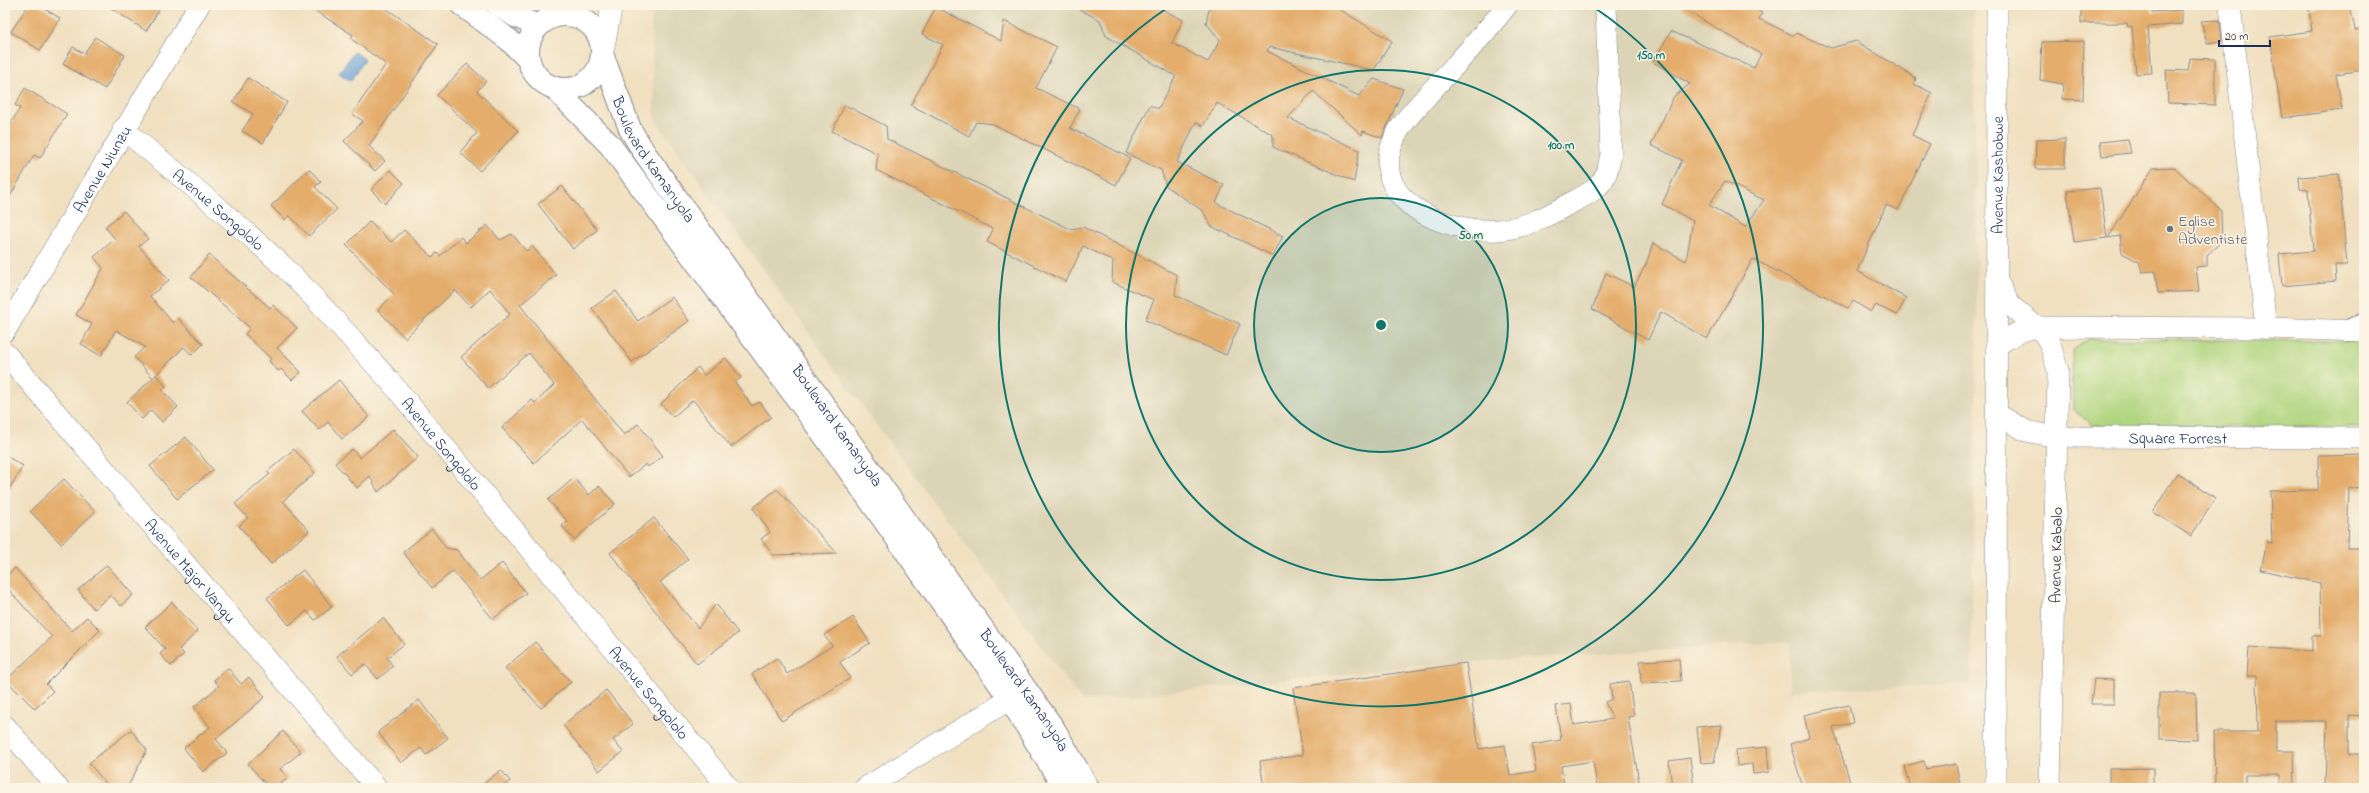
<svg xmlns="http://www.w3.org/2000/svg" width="2369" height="793" font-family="'Indie Flower',sans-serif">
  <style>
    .built { fill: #dcd4b6 }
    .green { fill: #b0d57f; stroke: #66826e }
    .water { fill: #659fd5; stroke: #40679a }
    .building { fill: #e4ad6c; fill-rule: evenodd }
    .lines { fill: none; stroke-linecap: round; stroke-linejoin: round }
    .minor-casing { stroke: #86888f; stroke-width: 22 }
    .major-casing { stroke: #86888f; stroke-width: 24 }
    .minor { stroke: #fff; stroke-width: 21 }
    .major { stroke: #fff; stroke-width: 22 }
    .ring { fill: none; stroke: #0f766e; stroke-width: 2 }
    .worship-dot { fill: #6b7280; stroke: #fcf5e5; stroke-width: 1.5 }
    .labels { text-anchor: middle; stroke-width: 3; stroke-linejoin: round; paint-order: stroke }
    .street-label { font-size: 16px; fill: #1b2f5e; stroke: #fcf5e5 }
    .worship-label { font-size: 16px; fill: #5b616d; stroke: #fcf5e5; text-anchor: start }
    .centre { fill: #0f766e; stroke: #fcf5e5; stroke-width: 2 }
    .ring-label { font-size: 12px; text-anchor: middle; font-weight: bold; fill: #0f766e; stroke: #fcf5e5; stroke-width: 3; stroke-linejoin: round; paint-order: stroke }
  </style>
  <rect width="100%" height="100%" fill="#fcf5e5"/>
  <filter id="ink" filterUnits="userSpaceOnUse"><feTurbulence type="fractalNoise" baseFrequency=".025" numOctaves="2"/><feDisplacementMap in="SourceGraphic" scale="8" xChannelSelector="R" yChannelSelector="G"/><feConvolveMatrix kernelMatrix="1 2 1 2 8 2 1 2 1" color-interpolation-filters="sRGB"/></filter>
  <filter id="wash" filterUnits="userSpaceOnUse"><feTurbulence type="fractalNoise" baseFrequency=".012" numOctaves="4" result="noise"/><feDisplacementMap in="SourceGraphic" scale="16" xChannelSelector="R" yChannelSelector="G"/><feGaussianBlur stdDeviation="0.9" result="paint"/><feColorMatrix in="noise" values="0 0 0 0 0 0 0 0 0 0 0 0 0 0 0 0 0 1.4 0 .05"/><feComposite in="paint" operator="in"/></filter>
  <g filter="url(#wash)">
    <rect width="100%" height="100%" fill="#f0e0c0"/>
    <path class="built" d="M655,5H1974L1977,319L1971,684L1790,691V642L1442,664L1082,701L826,357L655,119L651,23Z"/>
    <path class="green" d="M2089,339L2364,341V428L2091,425L2073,408L2072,350Z"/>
    <path class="water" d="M354,52L365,59L351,81L339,73Z"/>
    <g id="blocks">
      <g class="building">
        <path d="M28,5H38L60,18L40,50L11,32Z"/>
        <path d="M106,5H162L146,31Z"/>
        <path d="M306,5H381L438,44L369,146L385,161L375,171L344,141L363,121L352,114L386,64L351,39L353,35Z"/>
        <path d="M1071,5H1154L1183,20L1172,43L1208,62L1220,40L1206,23L1210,5H1332L1392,41L1374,70L1269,47L1267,51L1359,96L1374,79L1403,89L1382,138L1363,131L1362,135L1313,91L1288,118L1359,150L1354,182L1273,147V135L1217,103L1203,126L1196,122L1177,162L1224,185L1216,203L1283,236L1273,256L1211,226L1203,211L1166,186L1161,170L1126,153L1150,105L1158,109L1176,76L1106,36L1100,20Z"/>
        <path d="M1677,5H1747L1762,13L1759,19L1794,36L1796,33L1831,48L1856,41L1916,78L1914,84L1932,93L1912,135L1930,144L1898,210L1886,205L1857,271L1906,298L1897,315L1876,305L1871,312L1853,301L1848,308L1753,259L1707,339L1661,312L1648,340L1592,309L1606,273L1634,287L1646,264L1653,243L1686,261L1693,221L1662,204L1682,160L1651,145L1674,96L1690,84L1653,62L1671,31L1754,68L1761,54ZM1725,181L1764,200L1745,227L1709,205Z"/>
        <path d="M2081,5H2151L2152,12L2182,10V24L2148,27L2152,73L2136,74L2132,26L2128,27L2127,23H2081Z"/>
        <path d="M2326,5H2350L2355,30L2364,28V70L2336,74L2342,110L2282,118L2270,37L2312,31L2309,9Z"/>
        <path d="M936,7L1001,41L1004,21L1057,47L1036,88L1080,109L1070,128L1130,158L1116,185L993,124L976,122L969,136L911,105L943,45L922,34Z"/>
        <path d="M2220,20L2222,41L2207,43L2201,21Z"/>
        <path d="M95,37L125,55L105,89L63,64L73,47L84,54Z"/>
        <path d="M2084,41L2083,100L2062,99L2063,84L2040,80L2042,42Z"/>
        <path d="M2190,58L2215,59V105L2168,103L2166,70L2188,71Z"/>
        <path d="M467,64L486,81L477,91L518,131L480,171L460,152L477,133L437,95Z"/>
        <path d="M248,78L287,102L263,143L242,131L253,114L233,102Z"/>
        <path d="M25,88L67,114L40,158L34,155L5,205V133L20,108L15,105Z"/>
        <path d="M845,105L886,126L887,139L1070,229L1083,227L1177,275L1175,295L1240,324L1226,355L1145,320L1154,300L1112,282L1113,261L1083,246L1066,282L987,242L993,229L876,170L878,154L832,131Z"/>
        <path d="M2065,139V169H2035L2036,140Z"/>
        <path d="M2128,139L2131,153L2102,156L2100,142Z"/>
        <path d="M2174,167L2221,210L2222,241L2207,255V266L2196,267L2199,291L2158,293L2155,271L2142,272L2139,262L2122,253L2120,236L2108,238L2153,168Z"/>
        <path d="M309,169L321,182L315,187L337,209L309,236L289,215L285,220L271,206Z"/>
        <path d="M390,170L404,183L385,204L371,190Z"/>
        <path d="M2339,174L2347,265H2335L2336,281L2282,286L2279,254L2313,251L2308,190L2300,189L2299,177Z"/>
        <path d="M562,186L597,230L573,249L538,204Z"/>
        <path d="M2100,188L2107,238L2074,242L2067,191Z"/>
        <path d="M124,211L148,239L139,246L169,280L150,296L173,323L178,318L203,344L192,355L184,347L153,378L134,357L145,347L116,330L101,356L81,344L92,324L76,315L103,268L94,257L115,239L105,227Z"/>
        <path d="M370,221L391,242L404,230L432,257L437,253L440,256L461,237L466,243L487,225L500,240L512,234L526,251L532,246L556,275L520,305L624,435L638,424L663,456L648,467L646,464L629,477L582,419L534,463L502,428L532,400L535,403L554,385L529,353L488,388L461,357L510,314L490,289L471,307L455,290L405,338L378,310L394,294L346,245Z"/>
        <path d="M209,255L270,308L273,305L297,328L277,348L301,372L292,380L281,369L278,371L269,361L271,359L245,334L250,328L191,277Z"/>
        <path d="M616,291L638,321L672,297L689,321L632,362L592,308Z"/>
        <path d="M726,358L741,378L735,382L752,406L760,402L771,417L731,447L693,400L673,417L661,404L698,367L704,375Z"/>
        <path d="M156,375L166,386L162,390L178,407L162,422L151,410L142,419L127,402Z"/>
        <path d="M339,380L369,417L342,439L328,422L319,430L302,411Z"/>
        <path d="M393,429L418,457L378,492L370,476L357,488L335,463L352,449L360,458Z"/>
        <path d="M186,437L213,470L177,499L150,466Z"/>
        <path d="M294,449L315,473L283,501L309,531L271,564L239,526L248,518L235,504L270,474L267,472Z"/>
        <path d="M5,455L23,466L5,496Z"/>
        <path d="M2364,455V490L2349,487L2347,548H2364V716L2349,715V754H2364V788L2325,786L2327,721H2276V751H2294L2295,788H2280V775H2245V786L2215,785L2214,732H2258L2257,676H2247L2249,647L2312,651V636H2321L2320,583L2261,570L2267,542L2272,543L2270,491L2318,490V456Z"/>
        <path d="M2177,473L2216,498L2191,536L2153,512Z"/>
        <path d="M574,478L589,495L599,486L615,504L574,540L562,526L567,521L548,500Z"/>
        <path d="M64,479L95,512L61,544L30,511Z"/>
        <path d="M777,489L837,553L773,555L761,539L770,532L753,508Z"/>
        <path d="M654,518L688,559L660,582L698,628L716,604L738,633L697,664L610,553Z"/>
        <path d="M432,529L446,548L457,550L480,580L502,563L526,593L493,619L453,571L432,588L403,552Z"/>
        <path d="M107,565L133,595L121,606L111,595L94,609L78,590Z"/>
        <path d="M15,568L72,631L87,617L100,630L46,684L53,691L35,709L6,680L52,637L5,586V577Z"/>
        <path d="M303,570L332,607L315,620L307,611L289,625L267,598Z"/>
        <path d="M172,602L198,631L179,649L184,654L171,666L160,654L165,649L145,627Z"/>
        <path d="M853,617L870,643L840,662L850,678L782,721L752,674L777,658L787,674L832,646L824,635Z"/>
        <path d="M383,618L404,644L387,658L393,666L378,679L365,664L352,674L337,656Z"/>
        <path d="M535,642L571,682L541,708L505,668Z"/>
        <path d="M1679,659L1681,681L1641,683L1640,661Z"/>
        <path d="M1466,663L1479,749L1505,745L1510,775L1536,771L1532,745L1561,740L1556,706L1571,704L1574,725L1613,719L1605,702L1612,699L1610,684L1629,681L1634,716L1628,717L1640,788H1597L1593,761L1561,766L1564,785L1547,788H1264L1260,761L1303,755L1293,688Z"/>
        <path d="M228,668L241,684L249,677L265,697L216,739L227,753L203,772L184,748L210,727L194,707L219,686L214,680Z"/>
        <path d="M2094,679L2114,680V704H2091Z"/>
        <path d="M606,690L633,724L613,740L623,752L599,771L563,725Z"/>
        <path d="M2159,693H2196L2197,740L2159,739Z"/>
        <path d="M419,700L448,738L426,755L421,748L401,763L378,732Z"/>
        <path d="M1849,705L1853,723L1833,727L1852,788H1803L1790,744L1809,738L1804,715Z"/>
        <path d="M1722,725L1714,762L1701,763L1697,727Z"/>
        <path d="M131,730L147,750L127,788H110L89,763Z"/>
        <path d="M283,731L301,752L280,769L288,778L276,788H269L248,764Z"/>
        <path d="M1767,747L1769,772L1753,774L1752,764L1737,766L1736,750Z"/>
        <path d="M1690,758L1694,788H1672L1669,761Z"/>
        <path d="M1924,761L1926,769L1956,764L1961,788H1911L1905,766Z"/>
        <path d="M2153,768V788H2109V769Z"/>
        <path d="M501,770L510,781L502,788H478Z"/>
      </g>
    </g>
  </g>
  <g filter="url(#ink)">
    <use href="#blocks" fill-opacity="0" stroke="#86888f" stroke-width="1"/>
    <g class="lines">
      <g class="minor-casing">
        <g id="minor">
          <path d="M1507,5C1482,38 1453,67 1425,98C1414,111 1399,125 1393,142C1368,203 1449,233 1497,230C1522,229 1546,217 1567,205C1595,190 1606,188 1611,154L1606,5"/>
          <path d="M2230,5L2266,328"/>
          <path d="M562,15L575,5"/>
          <path d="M603,51L612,5"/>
          <path id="s1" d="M123,129C178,174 233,219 284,267C321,303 355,343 389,380L729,788"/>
          <path d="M1998,283L2010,305L2036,327"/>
          <path d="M2040,327L2050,344L2058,371L2050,788"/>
          <path id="s2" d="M5,331L199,5"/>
          <path d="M1997,345L2019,332L2036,327L2266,328L2364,331"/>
          <path id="s3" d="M5,353L377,788"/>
          <path id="s4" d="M1997,414L2026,431L2057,437L2364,438"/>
          <path d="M5,726L58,788"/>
          <path d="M865,788L1025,690"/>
          <path id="s5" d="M1996,788L1997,5"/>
        </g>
      </g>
      <g class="major-casing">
        <g id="major">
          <path d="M462,5L509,40L528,59"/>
          <path d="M498,5L515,16L538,26"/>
          <circle cx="565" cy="52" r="37"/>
          <path id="s6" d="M602,54L630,129L644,152L1054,729L1088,788"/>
          <path d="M554,88L610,145L826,438L1010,699L1064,788"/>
          <path d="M2351,330L2364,324"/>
        </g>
      </g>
      <use href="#minor" class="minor"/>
      <use href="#major" class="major"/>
    </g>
  </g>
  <circle cx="1381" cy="325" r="127" fill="#0f766e" fill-opacity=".12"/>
  <g class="ring">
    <circle cx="1381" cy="325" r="127"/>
    <circle cx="1381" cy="325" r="255"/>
    <path d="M1592 6A382 382 0 1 1 1170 6"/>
  </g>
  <circle class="worship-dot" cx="2170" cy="229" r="4"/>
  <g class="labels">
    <g class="street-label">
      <text dy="6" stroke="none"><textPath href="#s6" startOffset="118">Boulevard Kamanyola</textPath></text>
      <text dy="6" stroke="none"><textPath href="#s2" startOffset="189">Avenue Niunzu</textPath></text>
      <text dy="6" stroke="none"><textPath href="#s5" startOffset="613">Avenue Kashobwe</textPath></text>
      <text dy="6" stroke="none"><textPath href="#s1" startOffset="125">Avenue Songololo</textPath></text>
      <text dy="6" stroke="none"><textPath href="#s6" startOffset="442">Boulevard Kamanyola</textPath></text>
      <text dy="6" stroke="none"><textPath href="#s4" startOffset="186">Square Forrest</textPath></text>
      <text dy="6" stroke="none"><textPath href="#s1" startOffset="449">Avenue Songololo</textPath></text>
      <text transform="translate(2055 555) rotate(-89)" y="6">Avenue Kabalo</text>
      <text dy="6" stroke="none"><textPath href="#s3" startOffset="286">Avenue Major Vangu</textPath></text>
      <text dy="6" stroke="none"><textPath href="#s6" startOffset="766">Boulevard Kamanyola</textPath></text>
      <text dy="6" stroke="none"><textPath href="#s1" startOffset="773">Avenue Songololo</textPath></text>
    </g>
    <g class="worship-label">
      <text x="2178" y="226">Eglise<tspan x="2178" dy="18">Adventiste</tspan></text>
    </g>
  </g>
  <circle cx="1381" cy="325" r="6" class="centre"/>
  <g class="ring-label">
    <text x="1651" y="59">150 m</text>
    <text x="1561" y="149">100 m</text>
    <text x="1471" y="239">50 m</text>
  </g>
  <rect width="2369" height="793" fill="none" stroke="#fcf5e5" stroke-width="20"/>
  <path d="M2219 40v6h51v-6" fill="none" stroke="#1b2f5e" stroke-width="2"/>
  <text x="2225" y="40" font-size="12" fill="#1b2f5e" stroke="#fcf5e5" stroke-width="3" paint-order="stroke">20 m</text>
</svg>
